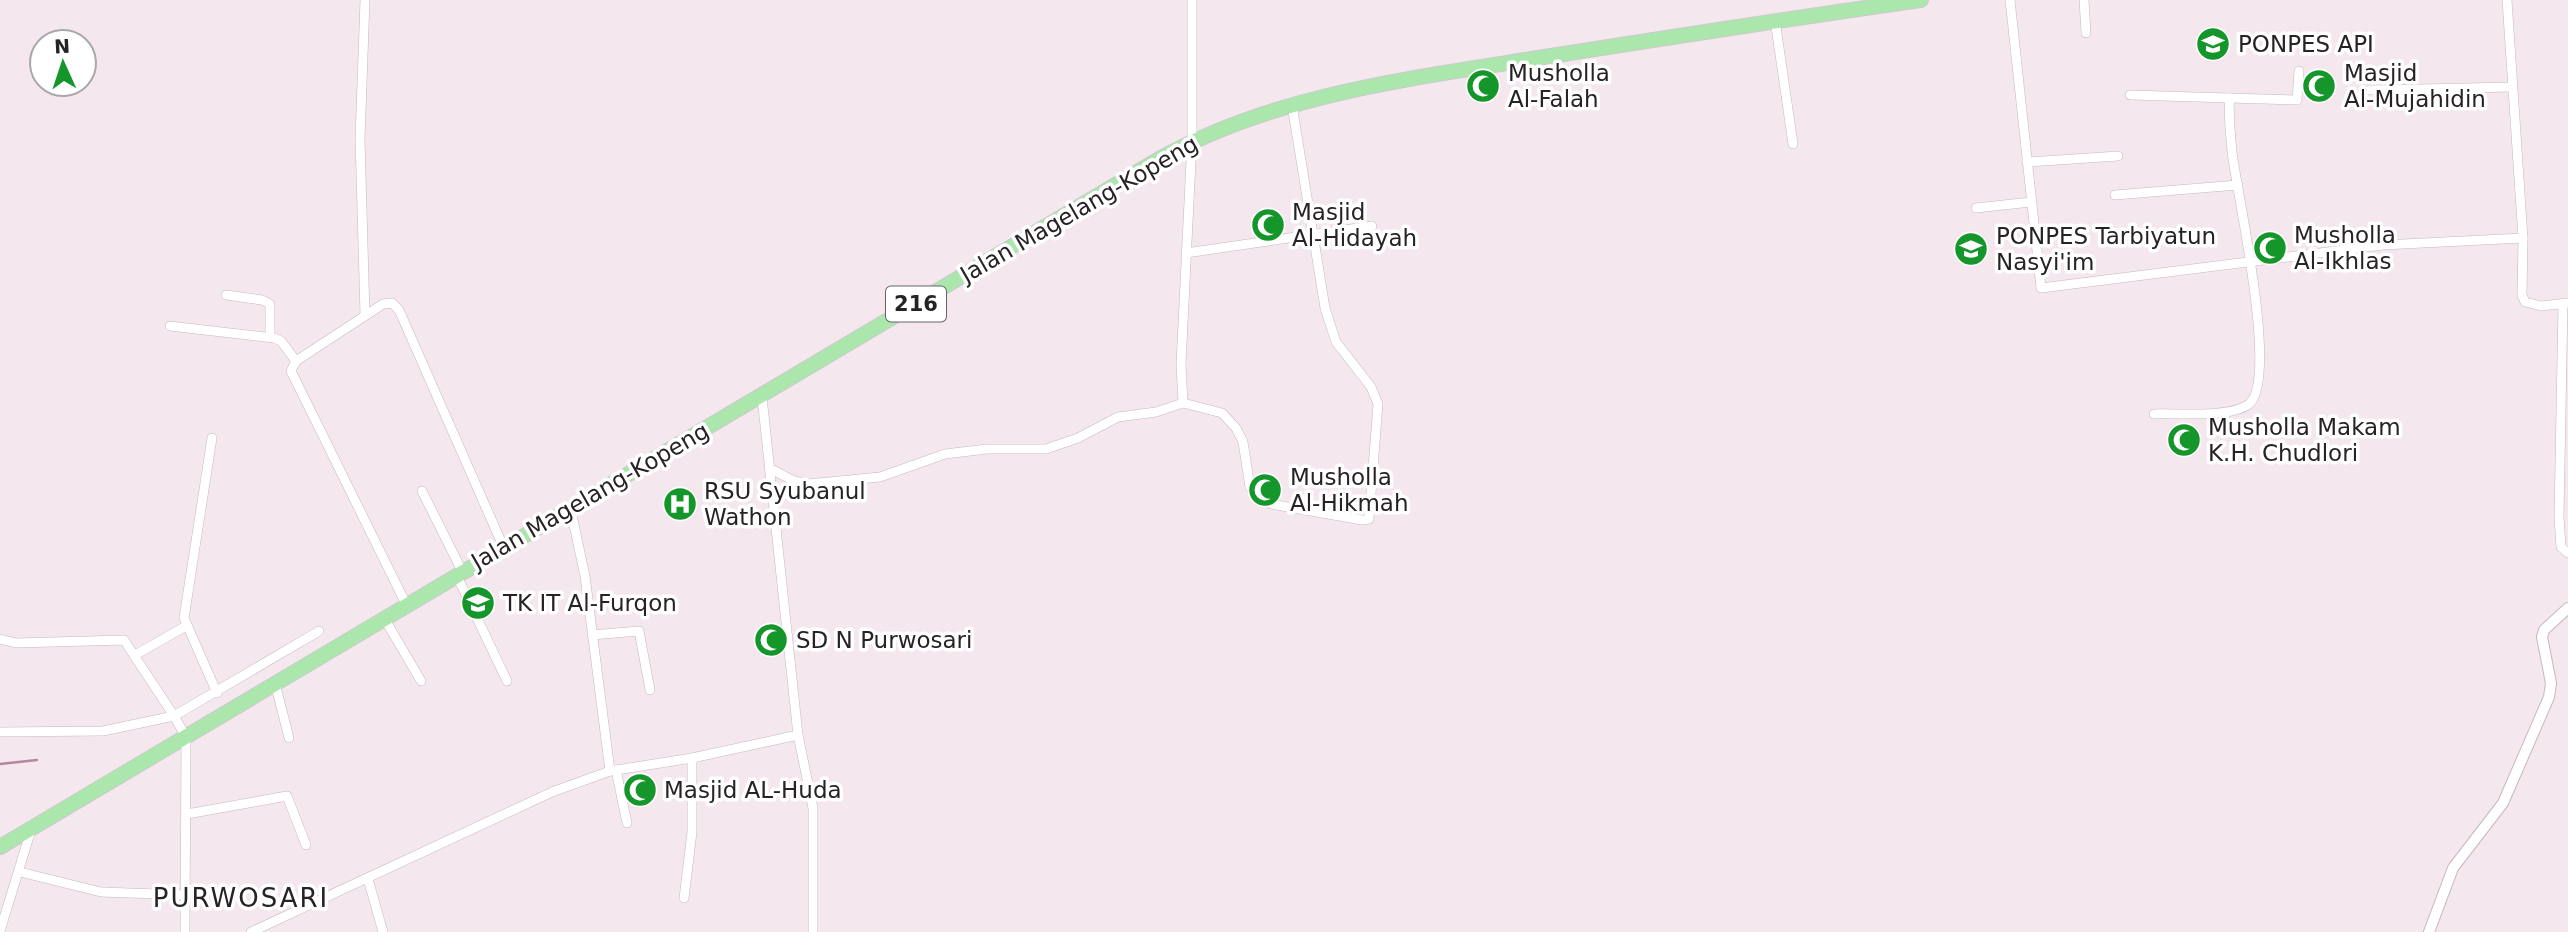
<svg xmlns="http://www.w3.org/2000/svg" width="2568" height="932" font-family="'DejaVu Sans',sans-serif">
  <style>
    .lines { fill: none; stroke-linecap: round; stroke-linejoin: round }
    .stream { stroke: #b985a5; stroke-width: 2.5 }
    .minor-casing { stroke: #c5b8bf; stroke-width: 10 }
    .tertiary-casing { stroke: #c5b8bf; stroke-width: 12 }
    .primary-casing { stroke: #cbcacb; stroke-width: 16 }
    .minor { stroke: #fff; stroke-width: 9 }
    .tertiary { stroke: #fff; stroke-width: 10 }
    .primary { stroke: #abe6ad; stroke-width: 14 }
    .labels { text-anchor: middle; stroke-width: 7; stroke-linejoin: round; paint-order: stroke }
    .shield { fill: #fff; stroke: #686466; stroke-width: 2 }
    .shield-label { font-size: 21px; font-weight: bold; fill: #272225 }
    .poi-label { font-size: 23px; fill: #272225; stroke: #fff; text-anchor: start }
    .street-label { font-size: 23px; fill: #272225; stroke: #fff }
    .quarter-label { font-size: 26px; letter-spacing: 2px; fill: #272225; stroke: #fff }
  </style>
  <rect width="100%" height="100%" fill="#f4e7ee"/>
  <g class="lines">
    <path class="stream" d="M0,764L37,760"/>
    <g class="minor-casing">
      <g id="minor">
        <path d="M2010,0L2041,288L2383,245L2523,238"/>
        <path d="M2084,0L2086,33"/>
        <path d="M2507,0L2523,238L2522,295L2525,302L2541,306L2568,303"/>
        <path d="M1775,20L1793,144"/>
        <path d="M2370,90L2512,87"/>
        <path d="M2130,95L2229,98C2229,116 2230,134 2232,152C2237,193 2279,379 2249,404C2231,418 2177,413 2154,414"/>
        <path d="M2229,98L2297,100L2299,71"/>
        <path d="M2027,162L2118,156"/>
        <path d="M2115,195L2238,185"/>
        <path d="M1976,208L2031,202"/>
        <path d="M1186,253L1372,226"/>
        <path d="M226,295L262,300L270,304V337"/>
        <path d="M2563,304L2559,517L2561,547L2568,553"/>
        <path d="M365,315L360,139L365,0"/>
        <path d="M170,326L274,338L281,341L296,361"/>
        <path d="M1183,403L1181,364L1192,141V0"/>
        <path d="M212,438L184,618L217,693"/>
        <path d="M769,468L794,481L808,484L880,477L945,454L987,449H1046L1078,438L1118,417L1156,412L1183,403L1222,413L1236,428L1243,442L1250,487L1257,497L1271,504L1362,520L1369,519L1378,404L1371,387L1336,342L1325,308L1292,105"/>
        <path d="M422,491L462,571"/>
        <path d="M570,506L585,576L610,771"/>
        <path d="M456,574L507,681"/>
        <path d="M406,604L291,371L296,361L383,304L392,303L399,310L503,546"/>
        <path d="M384,618L421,681"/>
        <path d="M592,635L639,631L650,690"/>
        <path d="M0,639L16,643L124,640L174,716L319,631"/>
        <path d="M135,655L186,626"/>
        <path d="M275,683L289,738"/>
        <path d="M0,732L103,731L174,716L186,737L185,932"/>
        <path d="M798,735L813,808V932"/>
        <path d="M616,770L627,823"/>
        <path d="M187,814L287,796L306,845"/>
        <path d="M20,872L101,892L186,895"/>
        <path d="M368,879L383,932"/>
        <path d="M684,898L692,832V758"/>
        <path d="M0,931L31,830"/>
        <path d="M251,932L552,792L610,771L692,758L798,735L762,397"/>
      </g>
    </g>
    <g class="tertiary-casing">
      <path id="tertiary" d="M2429,932L2453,868L2503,803L2549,697L2551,683L2542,637L2544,630L2568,608"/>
    </g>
    <g class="primary-casing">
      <path id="primary" d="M0,847L1161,158C1277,94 1409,79 1538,58C1665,38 1793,18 1921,0"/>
    </g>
    <use href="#minor" class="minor"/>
    <use href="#tertiary" class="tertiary"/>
    <use href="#primary" class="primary"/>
  </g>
  <defs>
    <g id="school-disc" transform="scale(1.75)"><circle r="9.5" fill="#14962a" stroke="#fff"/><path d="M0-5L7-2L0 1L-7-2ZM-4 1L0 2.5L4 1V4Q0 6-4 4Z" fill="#fff"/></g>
    <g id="mosque-disc" transform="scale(1.75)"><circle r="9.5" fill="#14962a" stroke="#fff"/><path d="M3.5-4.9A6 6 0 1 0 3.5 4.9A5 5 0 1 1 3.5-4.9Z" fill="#fff"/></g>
    <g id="hospital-disc" transform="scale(1.75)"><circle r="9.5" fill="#14962a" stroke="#fff"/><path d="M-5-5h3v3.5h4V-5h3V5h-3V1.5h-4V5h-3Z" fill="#fff"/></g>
  </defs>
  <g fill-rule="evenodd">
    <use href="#school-disc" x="2213" y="44"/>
    <use href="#mosque-disc" x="1483" y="86"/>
    <use href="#mosque-disc" x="2319" y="86"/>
    <use href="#mosque-disc" x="1268" y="225"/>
    <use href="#mosque-disc" x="2270" y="248"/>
    <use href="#school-disc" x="1971" y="249"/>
    <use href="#mosque-disc" x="2184" y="440"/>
    <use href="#mosque-disc" x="1265" y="490"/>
    <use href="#hospital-disc" x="680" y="504"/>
    <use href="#school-disc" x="478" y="603"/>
    <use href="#mosque-disc" x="771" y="640"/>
    <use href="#mosque-disc" x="640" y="790"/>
  </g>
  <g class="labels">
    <rect class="shield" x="886" y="286.5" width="60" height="35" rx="5"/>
    <g class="shield-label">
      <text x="916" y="311">216</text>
    </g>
    <g class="poi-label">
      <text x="2238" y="52">PONPES API</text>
      <text x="1508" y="81">Musholla<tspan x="1508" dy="26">Al-Falah</tspan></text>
      <text x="2344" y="81">Masjid<tspan x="2344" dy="26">Al-Mujahidin</tspan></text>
      <text x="1292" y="220">Masjid<tspan x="1292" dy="26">Al-Hidayah</tspan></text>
      <text x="2294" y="243">Musholla<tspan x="2294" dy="26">Al-Ikhlas</tspan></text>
      <text x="1996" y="244">PONPES Tarbiyatun<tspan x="1996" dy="26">Nasyi'im</tspan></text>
      <text x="2208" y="435">Musholla Makam<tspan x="2208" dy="26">K.H. Chudlori</tspan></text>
      <text x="1290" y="485">Musholla<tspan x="1290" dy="26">Al-Hikmah</tspan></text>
      <text x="704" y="499">RSU Syubanul<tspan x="704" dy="26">Wathon</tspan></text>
      <text x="503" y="611">TK IT Al-Furqon</text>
      <text x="796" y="648">SD N Purwosari</text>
      <text x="664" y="798">Masjid AL-Huda</text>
    </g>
    <g class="street-label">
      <text transform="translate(1079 209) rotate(-30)" y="8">Jalan Magelang-Kopeng</text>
      <text transform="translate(590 496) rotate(-30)" y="8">Jalan Magelang-Kopeng</text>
    </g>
    <g class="quarter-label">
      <text x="241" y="907">PURWOSARI</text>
    </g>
  </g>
  <g transform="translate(63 63) rotate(357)"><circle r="33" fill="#ffffff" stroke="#a9a7a8" stroke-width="2"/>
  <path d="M0-5L12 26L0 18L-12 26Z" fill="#14962a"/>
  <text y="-10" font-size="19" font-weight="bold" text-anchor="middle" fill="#272225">N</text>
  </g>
</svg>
